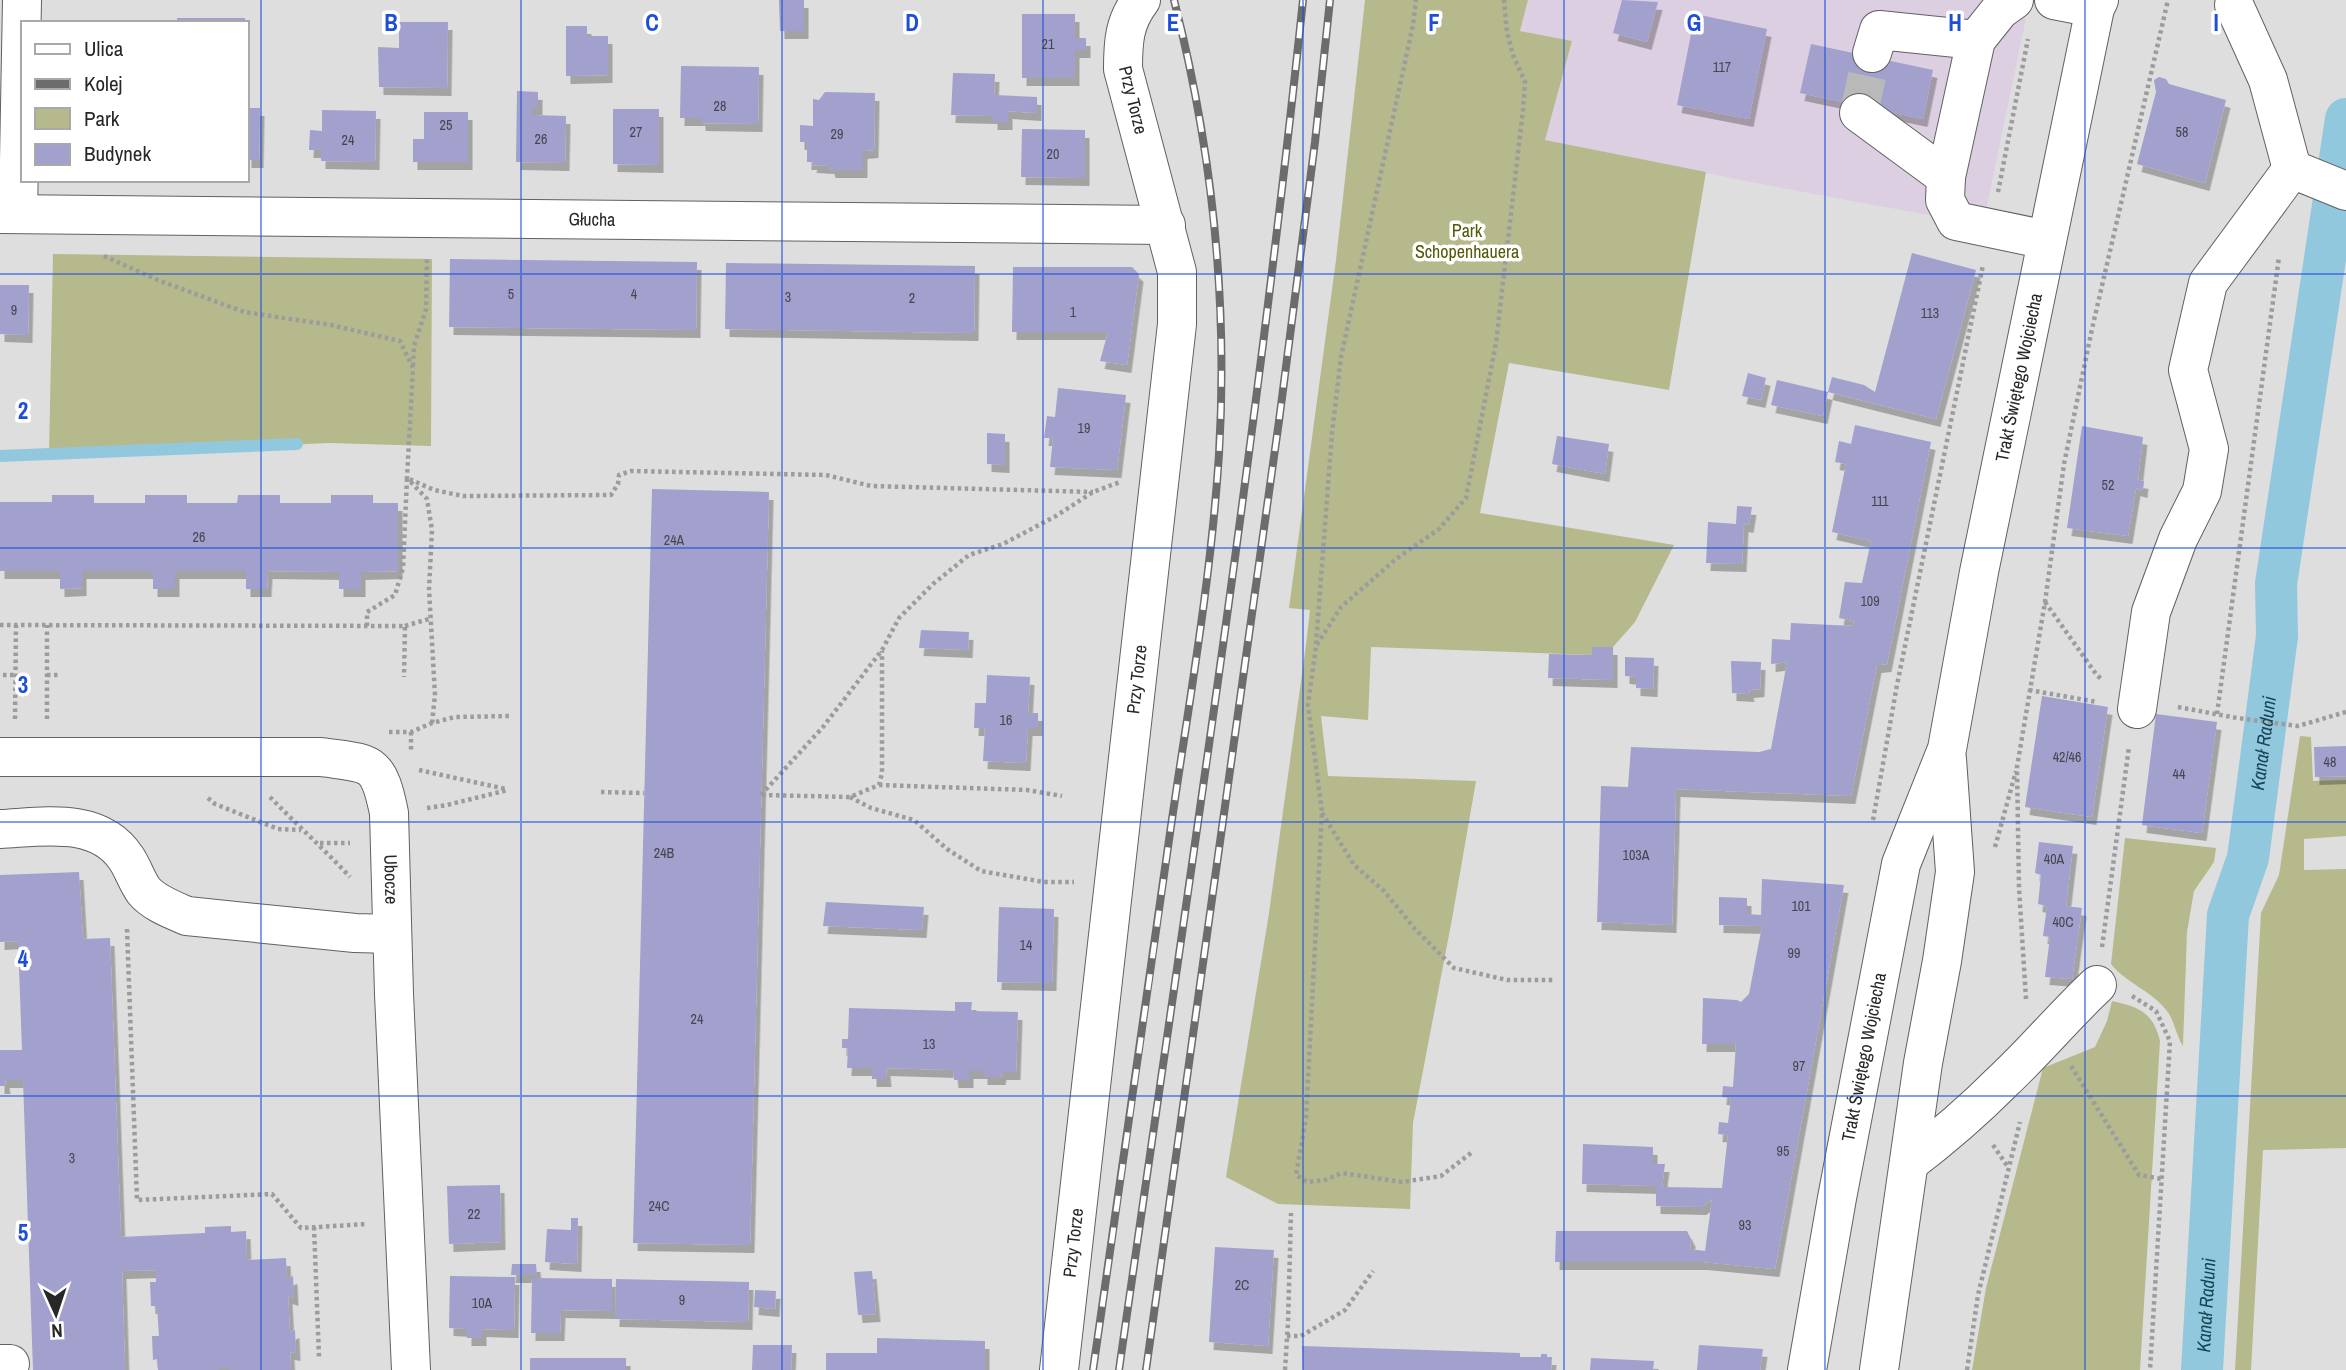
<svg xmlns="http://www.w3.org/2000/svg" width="2346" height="1370" font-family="'Archivo Narrow',sans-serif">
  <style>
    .commercial { fill: #ddcfe2 }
    .green { fill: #b6b98c }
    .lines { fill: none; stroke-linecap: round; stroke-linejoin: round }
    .stream { stroke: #91c8de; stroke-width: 12 }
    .canal { stroke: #91c8de; stroke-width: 42 }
    .building { fill: #a2a0cd; filter: url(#shadow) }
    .minor-tunnel { stroke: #b9b9ba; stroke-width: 38; stroke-dasharray: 38 19; stroke-linecap: butt }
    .minor-casing { stroke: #616162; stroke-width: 40 }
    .major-casing { stroke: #616162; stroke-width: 40 }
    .path { stroke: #9c9c9d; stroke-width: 4.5; stroke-dasharray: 3.5 3.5; stroke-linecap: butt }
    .minor { stroke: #fff; stroke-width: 38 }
    .major { stroke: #fff; stroke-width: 38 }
    .rail-casing { stroke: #6c6c6d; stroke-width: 8 }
    .rail { stroke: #fff; stroke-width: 5; stroke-dasharray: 16; stroke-linecap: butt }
    .grid { fill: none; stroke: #1d4ed8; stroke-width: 2; stroke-opacity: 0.55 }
    .labels { text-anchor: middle; stroke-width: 7; stroke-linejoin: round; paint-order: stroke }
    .number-label { font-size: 14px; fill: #464551 }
    .street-label { font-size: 18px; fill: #272728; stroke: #fff }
    .park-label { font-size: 18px; fill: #575807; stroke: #fff }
    .water-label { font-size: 19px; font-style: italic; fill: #164555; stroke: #fff }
    .grid-label { font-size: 23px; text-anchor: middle; font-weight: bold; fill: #1d4ed8; stroke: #fff; stroke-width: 7; stroke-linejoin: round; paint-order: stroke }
  </style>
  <defs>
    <filter id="shadow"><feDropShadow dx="4.5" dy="8" stdDeviation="0" flood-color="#0004"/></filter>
  </defs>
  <rect width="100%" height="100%" fill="#dededf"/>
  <path class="commercial" d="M1528,0H1982L2026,18L1983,225L1750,182L1545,140L1572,42L1520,31Z"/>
  <g class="green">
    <path d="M1365,0H1528L1520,31L1572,41L1545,140L1706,172L1669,390L1509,363L1480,513L1674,545L1635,622L1613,647H1593L1592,655L1371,647L1368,720L1321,716L1328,776L1476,781L1452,919L1413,1123L1410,1209L1278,1204L1226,1177L1269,913L1306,645L1310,610L1289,608L1336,260Z"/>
    <path d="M53,254L432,259L431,446L329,443L49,455Z"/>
    <path d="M2300,736L2311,737L2313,781L2346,780V836L2304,839V870L2346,869V1148L2263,1150L2251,1370H2235L2261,913L2279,875Z"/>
    <path d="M2125,838L2216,848L2214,862L2194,891L2187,932L2183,1046C2176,1035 2174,1020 2167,1011C2152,991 2126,983 2111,964Z"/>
    <path d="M2112,1001C2139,1007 2153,1012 2160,1041L2140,1370H1972L1986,1288L2043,1068L2095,1047L2107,1021Z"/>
  </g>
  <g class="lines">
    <path class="stream" d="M0,456L297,444"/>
    <path class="canal" id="s1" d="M2202,1370L2228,915L2248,858L2277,636L2276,584L2346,119"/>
  </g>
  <g class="building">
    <path d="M779,0H804V31H780Z"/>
    <path d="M1622,0L1658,2L1647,42L1613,33Z"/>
    <path d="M1022,14H1075V38H1086V50H1075V78H1022Z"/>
    <path d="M1695,14L1767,29L1749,119L1677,105Z"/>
    <rect x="177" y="18" width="68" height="5"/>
    <path d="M399,22H448L447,88L379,87L378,47L399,48Z"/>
    <path d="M566,26H587V36H608V75L566,76Z"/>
    <path d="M1811,44L1933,70L1923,119L1800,93Z"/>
    <path d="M681,66L759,67L758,124L701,123V118H680Z"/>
    <path d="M953,73L995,74L994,95L1037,97V113L1008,111V122H993V116L951,115Z"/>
    <path d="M2159,77L2166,79L2169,84L2226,100L2205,183L2137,164L2156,92L2154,80Z"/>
    <path d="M517,91L538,92V107H533V115L566,116L565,163L516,162Z"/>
    <path d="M825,92L875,93L874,150L863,151V170H831L830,166L812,165L813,162H807V142H800V125L813,126V99L819,100Z"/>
    <path d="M247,108H260L259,160H247Z"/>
    <path d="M613,109H659V165L613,164Z"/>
    <path d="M322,110L376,111L375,162L321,161V150H309L310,130L322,131Z"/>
    <path d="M424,112H468V162H413V139H424Z"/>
    <path d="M1022,129L1085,130V178L1021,177Z"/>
    <path d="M1912,253L1976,270L1936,419L1828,392L1832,377L1864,385L1875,392Z"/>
    <path d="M450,259L697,262L696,330L449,327Z"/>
    <path d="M726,263L975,266L974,333L725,329Z"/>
    <path d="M1013,267H1132L1139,274L1127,365L1100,361L1108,332H1012Z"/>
    <path d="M0,285H29L28,335L0,334Z"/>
    <path d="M1748,373L1766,378L1761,400L1742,396Z"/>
    <path d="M1777,380L1828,392L1823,416L1771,405Z"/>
    <path d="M1058,388L1126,395L1117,470L1050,467L1053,438H1044L1047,416L1055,417Z"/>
    <path d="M1855,425L1931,442L1887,664L1877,665L1851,796L1676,789L1672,925L1597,922L1601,786L1628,787L1631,747L1759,752L1771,749L1787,662L1771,664L1772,639L1790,640L1791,623L1853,626L1854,621L1839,618L1845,582L1862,583L1871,541L1832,532L1846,464L1835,462L1839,441L1851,444Z"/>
    <path d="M2082,426L2143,437L2138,480L2144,481L2143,490L2136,488L2128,536L2067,528Z"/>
    <path d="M987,433L1005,434V465L987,464Z"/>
    <path d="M1557,436L1609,444L1605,474L1552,464Z"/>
    <path d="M652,489L769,492L750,1245L633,1243Z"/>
    <path d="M52,495H94V503H145V495H187V503H237L238,495H280V503H331V495H373V503H398V571L361,572V589H339V572L268,571L267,589H246V571H175V589H153V571H82V588L60,589V571H0V502H52Z"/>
    <path d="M1737,506L1752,507L1749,525L1744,524L1742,564L1706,563L1708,522L1736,524Z"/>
    <path d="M921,630L969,632L968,650L919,648Z"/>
    <path d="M1592,647H1613V680L1548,678L1549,654L1592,655Z"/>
    <path d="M1625,657L1654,658L1653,689L1636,688V677L1625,676Z"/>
    <path d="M1731,661L1761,662L1760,689L1749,690L1750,694L1732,693Z"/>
    <path d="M987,675L1030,677L1028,713H1038V728H1028L1026,763L983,761L985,728H974L975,703H986Z"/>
    <path d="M2042,696L2108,707L2092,817L2025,807Z"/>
    <path d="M2156,714L2217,722L2202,833L2142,825Z"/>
    <path d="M2346,746V776L2315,777L2314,747Z"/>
    <path d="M2039,842L2073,846L2066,906L2082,908L2072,979L2045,977L2050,937L2043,936L2047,906L2038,904L2041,875L2035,873Z"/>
    <path d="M79,872L83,939L110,938L121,1237L205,1233V1227L231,1226V1232L246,1231L247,1260L286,1258L287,1278L293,1276L294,1298L288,1296L290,1332L295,1330L296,1353L290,1352L291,1370H230V1368H218V1370H158L157,1359L153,1360L152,1336H159L157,1306H151L150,1282H156V1270L122,1271L125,1370H33L23,1080H5L6,1086H0V1050H22L18,941L0,942V875Z"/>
    <path d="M1762,879L1844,885L1775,1269L1703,1262H1555L1556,1231H1687L1691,1239L1690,1249L1705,1251L1712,1199L1702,1207L1656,1206V1186L1582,1184L1583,1144L1653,1147V1164H1665L1662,1187L1722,1188L1728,1135L1718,1134L1719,1122L1728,1123L1731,1098L1722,1097L1723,1086L1733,1087L1736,1044H1702L1703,998L1737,1000L1741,1002L1749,994L1762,926L1719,925V897L1747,898V914L1761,915Z"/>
    <path d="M826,902L924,907L922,930L823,926Z"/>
    <path d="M999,907L1054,909L1052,983L997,982Z"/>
    <path d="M955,1002H972L971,1011L1018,1012L1016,1072H1002L1001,1077H983V1071H969V1080H954L953,1070L886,1068L887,1079H872V1068H847L848,1048H842V1039H848L849,1008L955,1011Z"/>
    <path d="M500,1185L501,1242L449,1244L447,1186Z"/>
    <path d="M571,1218H578L577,1264L545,1262L547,1229L571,1230Z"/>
    <path d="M1215,1247L1274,1250L1268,1346L1209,1342Z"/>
    <path d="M512,1264H536L537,1275H511Z"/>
    <path d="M872,1271L876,1314L858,1315L854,1272Z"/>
    <path d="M450,1276L515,1277L514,1330L482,1329V1338H467V1329L449,1328Z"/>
    <path d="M532,1278L612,1279V1311L561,1310L560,1333H531Z"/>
    <path d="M616,1279L749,1282L748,1322L615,1319Z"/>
    <path d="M755,1290L776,1291L775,1309L754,1307Z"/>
    <path d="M877,1338L985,1341V1370H826V1353H877Z"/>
    <path d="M753,1345H792L791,1370H752Z"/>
    <path d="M1699,1345L1763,1349L1760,1370H1697Z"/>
    <path d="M1302,1346L1520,1353V1357H1541V1354H1547V1357H1552L1551,1370H1303Z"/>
    <rect x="530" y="1358" width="96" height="12"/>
    <path d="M1591,1358L1654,1361L1653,1370H1590Z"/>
  </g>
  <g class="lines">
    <path class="minor-tunnel" d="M1859,113L1872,53"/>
    <g class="minor-casing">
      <g id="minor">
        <path d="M2014,0L2000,10L1976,40L1946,177L1945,200L1956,221L2047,240"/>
        <path d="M2054,0L2095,8"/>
        <path d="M2234,5L2268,80L2292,169"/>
        <path d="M1872,53L1879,30L1976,40"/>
        <path d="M1859,113L1946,177"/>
        <path d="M2292,169L2346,191"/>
        <path id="s2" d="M0,214L1166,225"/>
        <path d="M18,214L22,0"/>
        <path d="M2137,709L2151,612L2178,539L2202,491L2209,449L2188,370L2208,283L2292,169"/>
        <path id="s3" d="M0,757H321C371,764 378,759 389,813L394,994L411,1370"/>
        <path d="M0,829C42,827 98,816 126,858C133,868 137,882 144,891C154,903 173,910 187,916L355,933L392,934"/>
        <path d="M1910,1162C1943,1137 1974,1110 2003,1081C2036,1050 2064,1016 2097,985"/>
        <path d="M0,1364H10"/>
        <path id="s4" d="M1059,1370L1177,324V272L1123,69C1123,42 1124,22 1141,0"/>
      </g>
    </g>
    <g class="major-casing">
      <g id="major">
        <path id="s5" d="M1807,1370L1837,1198L1901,864L1947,749L1979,572L2095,8L2099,0"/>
        <path d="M1879,1370L1923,1063L1942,961L1955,872L1947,759"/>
      </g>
    </g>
    <g class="path">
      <path d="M1998,192L2028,39"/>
      <path d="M104,256L158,280L244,312L331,325L400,341L413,368L407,478L427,499L432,530L429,589L435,695L432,723"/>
      <path d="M413,366L414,346L426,309L427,258"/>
      <path d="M2045,602L2096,674L2101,679"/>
      <path d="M0,625L405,626L404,677"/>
      <path d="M367,626V612L395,595L403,568L407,478L434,490L463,496L611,495L618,484L619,475L631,471L826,475L871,486L1093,492"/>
      <path d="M405,626L432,618"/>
      <path d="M1316,644L1332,433L1341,357L1413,25L1416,0"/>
      <path d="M3,675H16"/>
      <path d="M47,675H60"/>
      <path d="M2029,690L2097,702"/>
      <path d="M2178,707L2237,718L2298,726L2346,712"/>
      <path d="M2217,714L2279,257"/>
      <path d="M15,719L16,625"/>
      <path d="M47,719V625"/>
      <path d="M389,732H411L432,723L455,717L510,716"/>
      <path d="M411,732V752"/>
      <path d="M419,770L506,789"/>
      <path d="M879,785L1027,790L1062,796"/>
      <path d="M601,792L644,793"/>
      <path d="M761,795L823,727L882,650L899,618L933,584L969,555L1003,544L1056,516L1093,492L1120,482"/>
      <path d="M762,795L850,797L879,785L882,773V651"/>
      <path d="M270,797C296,824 324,849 350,877"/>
      <path d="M850,797L871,808L914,820L947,849L981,871L1044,882H1074"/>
      <path d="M208,798L215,804L278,829L301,830"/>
      <path d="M427,808L447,805L508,790"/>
      <path d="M1322,813L1354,865L1384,891L1415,929L1454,968L1507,980H1553"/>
      <path d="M1873,820L1897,685L1983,265"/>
      <path d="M320,843H350"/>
      <path d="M1995,847L2016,771"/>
      <path d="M127,929L137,1200L272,1194L301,1228L367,1224"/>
      <path d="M2102,947L2129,747"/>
      <path d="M2132,996L2156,1011L2170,1041L2150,1370"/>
      <path d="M2026,999L2019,888L2017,767L2045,602L2064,464L2092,329L2168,0"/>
      <path d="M2071,1066L2139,1175L2162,1179"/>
      <path d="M1993,1145L2008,1167"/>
      <path d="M1471,1153L1441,1176L1402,1182L1342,1173L1325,1180L1307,1182L1296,1175L1306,1118L1322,812L1308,705L1316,646L1341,607L1396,559L1439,529L1466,498L1496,343L1523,110L1525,82L1513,55L1507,33L1504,0"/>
      <path d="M314,1227L319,1357"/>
      <path d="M1287,1336H1301L1345,1310L1373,1271"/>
      <path d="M1285,1370L1288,1323L1291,1213"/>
      <path d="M1967,1370L1978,1295L2020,1122"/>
    </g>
    <use href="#minor" class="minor"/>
    <use href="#major" class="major"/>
    <g class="rail-casing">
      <g id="rail">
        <path d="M1093,1370C1119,1191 1145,1012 1170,833C1188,708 1211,581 1219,454C1228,302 1212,148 1174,0"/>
        <path d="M1119,1370C1184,914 1255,458 1303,0"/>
        <path d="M1146,1370L1279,421L1315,142L1330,0"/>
      </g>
    </g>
    <use href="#rail" class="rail"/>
  </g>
  <path class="grid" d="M261,0V1370M521,0V1370M782,0V1370M1043,0V1370M1303,0V1370M1564,0V1370M1825,0V1370M2085,0V1370M0,274H2346M0,548H2346M0,822H2346M0,1096H2346"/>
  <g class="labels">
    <g class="number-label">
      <text x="1048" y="49">21</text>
      <text x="1722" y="72">117</text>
      <text x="720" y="111">28</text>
      <text x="446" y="130">25</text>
      <text x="636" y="137">27</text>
      <text x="2182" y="137">58</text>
      <text x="837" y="139">29</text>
      <text x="541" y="144">26</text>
      <text x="348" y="145">24</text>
      <text x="1053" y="159">20</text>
      <text x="511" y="299">5</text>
      <text x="634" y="299">4</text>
      <text x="788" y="302">3</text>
      <text x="912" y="303">2</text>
      <text x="14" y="315">9</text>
      <text x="1073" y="317">1</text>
      <text x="1930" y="318">113</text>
      <text x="1084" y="433">19</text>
      <text x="2108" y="490">52</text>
      <text x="1880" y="506">111</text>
      <text x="199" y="542">26</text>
      <text x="674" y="545">24A</text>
      <text x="1870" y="606">109</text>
      <text x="1006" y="725">16</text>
      <text x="2067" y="762">42/46</text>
      <text x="2330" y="767">48</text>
      <text x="2179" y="779">44</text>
      <text x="664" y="858">24B</text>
      <text x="1636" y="860">103A</text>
      <text x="2054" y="864">40A</text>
      <text x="1801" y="911">101</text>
      <text x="2063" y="927">40C</text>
      <text x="1026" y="950">14</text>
      <text x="1794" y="958">99</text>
      <text x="697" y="1024">24</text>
      <text x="929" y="1049">13</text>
      <text x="1799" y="1071">97</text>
      <text x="1783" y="1156">95</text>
      <text x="72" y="1163">3</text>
      <text x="659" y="1211">24C</text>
      <text x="474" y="1219">22</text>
      <text x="1745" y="1230">93</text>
      <text x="1242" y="1290">2C</text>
      <text x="682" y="1305">9</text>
      <text x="482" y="1308">10A</text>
    </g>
    <g class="street-label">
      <text transform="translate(1133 100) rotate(76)" y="6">Przy Torze</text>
      <text dy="6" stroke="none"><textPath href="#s2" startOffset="592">Głucha</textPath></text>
      <text dy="6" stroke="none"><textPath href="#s5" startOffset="1017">Trakt Świętego Wojciecha</textPath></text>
      <text dy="6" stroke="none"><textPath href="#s4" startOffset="695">Przy Torze</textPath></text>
      <text dy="6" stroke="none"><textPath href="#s3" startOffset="488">Ubocze</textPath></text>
      <text dy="6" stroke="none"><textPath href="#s5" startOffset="318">Trakt Świętego Wojciecha</textPath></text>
      <text dy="6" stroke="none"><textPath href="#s4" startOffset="128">Przy Torze</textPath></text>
    </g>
    <g class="park-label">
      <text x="1467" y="237">Park<tspan x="1467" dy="21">Schopenhauera</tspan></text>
    </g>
    <g class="water-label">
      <text dy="7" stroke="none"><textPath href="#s1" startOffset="632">Kanał Raduni</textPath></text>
      <text dy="7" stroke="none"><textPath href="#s1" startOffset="65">Kanał Raduni</textPath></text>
    </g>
  </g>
  <g class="grid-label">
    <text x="391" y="31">B</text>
    <text x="652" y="31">C</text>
    <text x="912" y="31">D</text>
    <text x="1173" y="31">E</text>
    <text x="1434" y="31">F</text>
    <text x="1694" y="31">G</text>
    <text x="1955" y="31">H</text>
    <text x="2216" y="31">I</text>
    <text x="23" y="419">2</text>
    <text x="23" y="693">3</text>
    <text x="23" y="967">4</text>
    <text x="23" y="1241">5</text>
  </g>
  <rect x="21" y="21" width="228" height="161" fill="#ffffff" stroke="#a9a9a9" stroke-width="2"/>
  <rect x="35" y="44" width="35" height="10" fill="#ffffff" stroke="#a9a9a9" stroke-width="2"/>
  <text x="84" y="56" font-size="21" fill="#272728">Ulica</text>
  <rect x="35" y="79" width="35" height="10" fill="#6c6c6d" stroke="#a9a9a9" stroke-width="2"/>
  <text x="84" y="91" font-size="21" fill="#272728">Kolej</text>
  <rect x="35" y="108" width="35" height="21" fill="#b6b98c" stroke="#a9a9a9" stroke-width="2"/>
  <text x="84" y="126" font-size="21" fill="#272728">Park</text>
  <rect x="35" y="144" width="35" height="21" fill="#a2a0cd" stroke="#a9a9a9" stroke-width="2"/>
  <text x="84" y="161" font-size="21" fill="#272728">Budynek</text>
  <g transform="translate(56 1314) rotate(177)" stroke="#ffffff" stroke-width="5" paint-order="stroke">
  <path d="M0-5L12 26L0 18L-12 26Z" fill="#272728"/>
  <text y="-10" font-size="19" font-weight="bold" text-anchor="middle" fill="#272728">N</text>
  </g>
</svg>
